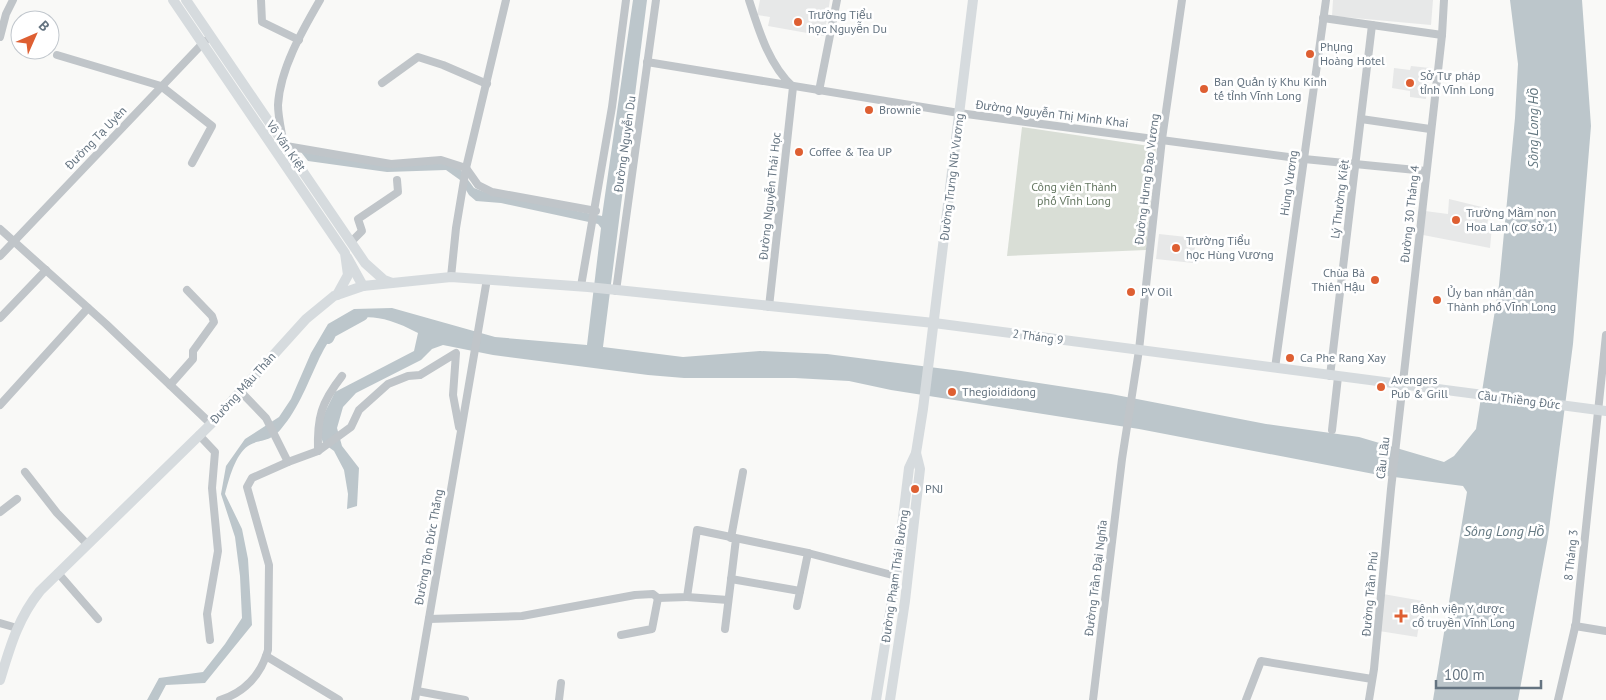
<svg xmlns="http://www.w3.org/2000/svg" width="1606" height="700" font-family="'PT Sans',sans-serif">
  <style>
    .built { fill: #e7e8e8 }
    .green { fill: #d9ded6 }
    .water { fill: #bcc6cb }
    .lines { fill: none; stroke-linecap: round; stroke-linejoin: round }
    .river { stroke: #bcc6cb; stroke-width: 12 }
    .minor { stroke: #c0c5c9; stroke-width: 8 }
    .major { stroke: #d6dbde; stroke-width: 10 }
    .poi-dot { fill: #de5f32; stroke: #fff; stroke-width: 2 }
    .labels { text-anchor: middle; stroke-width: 5; stroke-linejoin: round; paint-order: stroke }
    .poi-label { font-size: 12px; fill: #657481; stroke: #fff; text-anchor: start }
    .street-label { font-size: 12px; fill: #657481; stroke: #fff }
    .park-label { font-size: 12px; fill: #677964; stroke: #fff }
    .water-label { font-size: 14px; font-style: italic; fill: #657982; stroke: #fff }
  </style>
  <rect width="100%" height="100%" fill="#f9f9f7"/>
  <g class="built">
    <path d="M760,0H830L824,36L768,26L770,17L757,15Z"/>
    <path d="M1333,0H1433L1431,25L1332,16Z"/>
    <path d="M1411,66L1430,68L1426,99L1410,97V91L1392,88L1394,68L1410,70Z"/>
    <path d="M1449,199L1490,209L1487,225L1492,226L1490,248L1423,235L1425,211L1448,214Z"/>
    <path d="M1159,234L1196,238L1193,263L1156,259Z"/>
    <path d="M1383,594L1423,601L1417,637L1379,631Z"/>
  </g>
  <path class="green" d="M1022,127L1156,147L1146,250L1007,256Z"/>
  <path class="water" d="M633,0H647L603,347L683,357L760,351L827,354L961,371L1111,394L1266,424L1359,437L1444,462L1454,456L1476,429L1499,285L1515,118L1518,64L1510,0H1582L1591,126L1573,344L1548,537L1518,700H1433L1467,492L1463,486L1379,475L1139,429L891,390L849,381L795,378H684L648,375L493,355L443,345L432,349L421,360L356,393L343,407L337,428L342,446L359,468L357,506L347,509L348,494L344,470L334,451L323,443L319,430L325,412L335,392L414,351L418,333C317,279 327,377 281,429C268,444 260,438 248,446C235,455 229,479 225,494L242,529L248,559L252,625L205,683L166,685L158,700H147L159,678L203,672L225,644L242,618L240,576L235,537L221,494L226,466L245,439L279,417L291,399L311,353L328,324L354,309L392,308L495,337L587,345L601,228L598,224L501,203L476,201L469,195L460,180L446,170L387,172L308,161L301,152L367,163L440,162L460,169L474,188L490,194L602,216Z"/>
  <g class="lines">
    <path class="river" d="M328,338L331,332L362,315"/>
    <g class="minor">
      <path d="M261,0L262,22L299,40"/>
      <path d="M749,0C759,31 769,65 793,87L769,307"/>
      <path d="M1323,18L1442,35"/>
      <path d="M0,37L6,14L13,0"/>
      <path d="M57,55L161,86L212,126L192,163"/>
      <path d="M647,62L959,113L1304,159L1426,171"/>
      <path d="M382,83L418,57L443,65L487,84"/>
      <path d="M819,91L837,0"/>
      <path d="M1361,119L1430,129"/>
      <path d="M283,140C281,129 278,116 278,105C280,69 302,31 320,0"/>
      <path d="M286,146L391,164L441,160L466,168L478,185L492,192L596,211"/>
      <path d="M0,229L106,324L211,424"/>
      <path d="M351,242L362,231L358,219L398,192L397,180"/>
      <path d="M0,256L205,41"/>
      <path d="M451,277L456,228L466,168L506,0"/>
      <path d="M581,286L612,107L626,0"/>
      <path d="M616,291L656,0"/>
      <path d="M0,318L46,270"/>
      <path d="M1275,368L1326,0"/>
      <path d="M1330,376L1372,25"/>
      <path d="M170,385L193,359V351L214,322L212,316L187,290"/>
      <path d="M241,392L266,418L288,462L318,451L351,427L359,410L388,384L408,376L420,375L456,353L453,395L459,427"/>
      <path d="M0,405L88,308"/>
      <path d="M1332,430L1338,377"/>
      <path d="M199,435L215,452L212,488L218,551L207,614L210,640"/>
      <path d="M318,451C317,417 321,403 342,376"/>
      <path d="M25,472L57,513L87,544"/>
      <path d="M0,512L17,499"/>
      <path d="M731,538L743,472"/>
      <path d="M58,573L98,619"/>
      <path d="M731,579L800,591"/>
      <path d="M687,597L728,600"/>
      <path d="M797,606L808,553"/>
      <path d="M429,619L522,616L635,595L653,594L658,598L687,597L697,530L808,553L896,576"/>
      <path d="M0,623L17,628"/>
      <path d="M1575,626L1606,631"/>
      <path d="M725,629L736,539"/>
      <path d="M621,635L652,629L658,598"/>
      <path d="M266,656L339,700"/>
      <path d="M417,691L465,700"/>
      <path d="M220,700C244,693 261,675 268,650L269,565L247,487L252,478L288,462"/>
      <path d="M415,700L487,279"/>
      <path d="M559,700L561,683"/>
      <path d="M1093,700L1122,459L1139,350L1162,139L1182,0"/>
      <path d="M1246,700L1261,661L1372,679"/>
      <path d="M1369,700L1374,669L1391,489L1442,35L1444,0"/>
      <path d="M1558,700L1576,623L1606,335"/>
    </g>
    <g class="major">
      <path d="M173,0L345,253L348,275L337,295"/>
      <path d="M186,0L365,263L384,280L392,283"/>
      <path d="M347,257L363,286"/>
      <path d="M0,680C10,647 18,618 40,591L211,424L306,319L334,296L363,286L451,277L588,287L934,323L1606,411"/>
      <path d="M876,700L896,576L909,468L916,453L923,409L973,0"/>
      <path d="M890,700L905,601L920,469L916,453"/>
    </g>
  </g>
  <g class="poi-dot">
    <circle cx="798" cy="22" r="5"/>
    <circle cx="1310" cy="54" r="5"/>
    <circle cx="1410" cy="83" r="5"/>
    <circle cx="1204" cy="89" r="5"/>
    <circle cx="869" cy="110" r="5"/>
    <circle cx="799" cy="152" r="5"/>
    <circle cx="1456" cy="220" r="5"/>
    <circle cx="1176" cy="248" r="5"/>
    <circle cx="1375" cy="280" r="5"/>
    <circle cx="1131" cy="292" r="5"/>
    <circle cx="1437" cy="300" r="5"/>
    <circle cx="1290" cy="358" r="5"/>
    <circle cx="1381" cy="387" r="5"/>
    <circle cx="952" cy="392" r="5"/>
    <circle cx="915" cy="489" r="5"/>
    <path d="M1398.5 608.5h5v5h5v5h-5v5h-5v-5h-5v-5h5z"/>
  </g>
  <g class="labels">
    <g class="poi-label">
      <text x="808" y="19">Trường Tiểu<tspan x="808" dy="14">học Nguyễn Du</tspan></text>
      <text x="1320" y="51">Phụng<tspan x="1320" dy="14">Hoàng Hotel</tspan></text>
      <text x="1420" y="80">Sở Tư pháp<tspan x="1420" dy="14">tỉnh Vĩnh Long</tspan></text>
      <text x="1214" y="86">Ban Quản lý Khu Kinh<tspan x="1214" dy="14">tế tỉnh Vĩnh Long</tspan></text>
      <text x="879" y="114">Brownie</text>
      <text x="809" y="156">Coffee &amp; Tea UP</text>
      <text x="1466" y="217">Trường Mầm non<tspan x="1466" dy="14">Hoa Lan (cơ sở 1)</tspan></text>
      <text x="1186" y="245">Trường Tiểu<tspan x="1186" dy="14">học Hùng Vương</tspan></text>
      <text x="1365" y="277" text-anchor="end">Chùa Bà<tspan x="1365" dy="14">Thiên Hậu</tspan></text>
      <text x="1141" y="296">PV Oil</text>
      <text x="1447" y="297">Ủy ban nhân dân<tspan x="1447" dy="14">Thành phố Vĩnh Long</tspan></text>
      <text x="1300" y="362">Ca Phe Rang Xay</text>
      <text x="1391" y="384">Avengers<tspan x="1391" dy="14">Pub &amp; Grill</tspan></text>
      <text x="962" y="396">Thegioididong</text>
      <text x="925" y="493">PNJ</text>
      <text x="1412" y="613">Bệnh viện Y dược<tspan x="1412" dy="14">cổ truyền Vĩnh Long</tspan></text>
    </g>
    <g class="street-label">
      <text transform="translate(1052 114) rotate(7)" y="4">Đường Nguyễn Thị Minh Khai</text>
      <text transform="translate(96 138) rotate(-46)" y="4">Đường Tạ Uyên</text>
      <text transform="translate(625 144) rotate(-82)" y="4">Đường Nguyễn Du</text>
      <text transform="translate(286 146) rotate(55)" y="4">Võ Văn Kiệt</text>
      <text transform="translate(952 177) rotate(-83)" y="4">Đường Trưng Nữ Vương</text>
      <text transform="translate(1147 179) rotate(-83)" y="4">Đường Hưng Đạo Vương</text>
      <text transform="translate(1289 183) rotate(-82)" y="4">Hùng Vương</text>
      <text transform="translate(770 196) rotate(-84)" y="4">Đường Nguyễn Thái Học</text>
      <text transform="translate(1340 199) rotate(-83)" y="4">Lý Thường Kiệt</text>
      <text transform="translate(1410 214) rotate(-84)" y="4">Đường 30 Tháng 4</text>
      <text transform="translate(1038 337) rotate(8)" y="4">2 Tháng 9</text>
      <text transform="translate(243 388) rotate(-48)" y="4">Đường Mậu Thân</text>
      <text transform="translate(1519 400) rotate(7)" y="4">Cầu Thiềng Đức</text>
      <text transform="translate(1383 458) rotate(-83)" y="4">Cầu Lầu</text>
      <text transform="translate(429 547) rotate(-80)" y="4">Đường Tôn Đức Thắng</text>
      <text transform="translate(1571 555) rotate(-84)" y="4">8 Tháng 3</text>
      <text transform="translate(895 576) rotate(-82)" y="4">Đường Phạm Thái Bường</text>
      <text transform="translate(1096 578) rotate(-83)" y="4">Đường Trần Đại Nghĩa</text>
      <text transform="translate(1370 594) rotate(-85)" y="4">Đường Trần Phú</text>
    </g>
    <g class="park-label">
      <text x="1074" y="191">Công viên Thành<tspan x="1074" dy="14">phố Vĩnh Long</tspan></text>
    </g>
    <g class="water-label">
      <text transform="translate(1533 128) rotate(-90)" y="5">Sông Long Hồ</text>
      <text x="1504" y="536">Sông Long Hồ</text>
    </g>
  </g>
  <g transform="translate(35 35) rotate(45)"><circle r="24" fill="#ffffff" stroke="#c1c7cd"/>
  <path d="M0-4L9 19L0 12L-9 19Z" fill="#de5f32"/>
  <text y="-8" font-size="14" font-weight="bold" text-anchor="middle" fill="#657481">B</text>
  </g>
  <path d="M1436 680v8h105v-8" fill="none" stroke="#657481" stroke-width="2.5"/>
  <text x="1444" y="680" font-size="15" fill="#657481" stroke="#ffffff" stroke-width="4" paint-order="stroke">100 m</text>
</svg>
